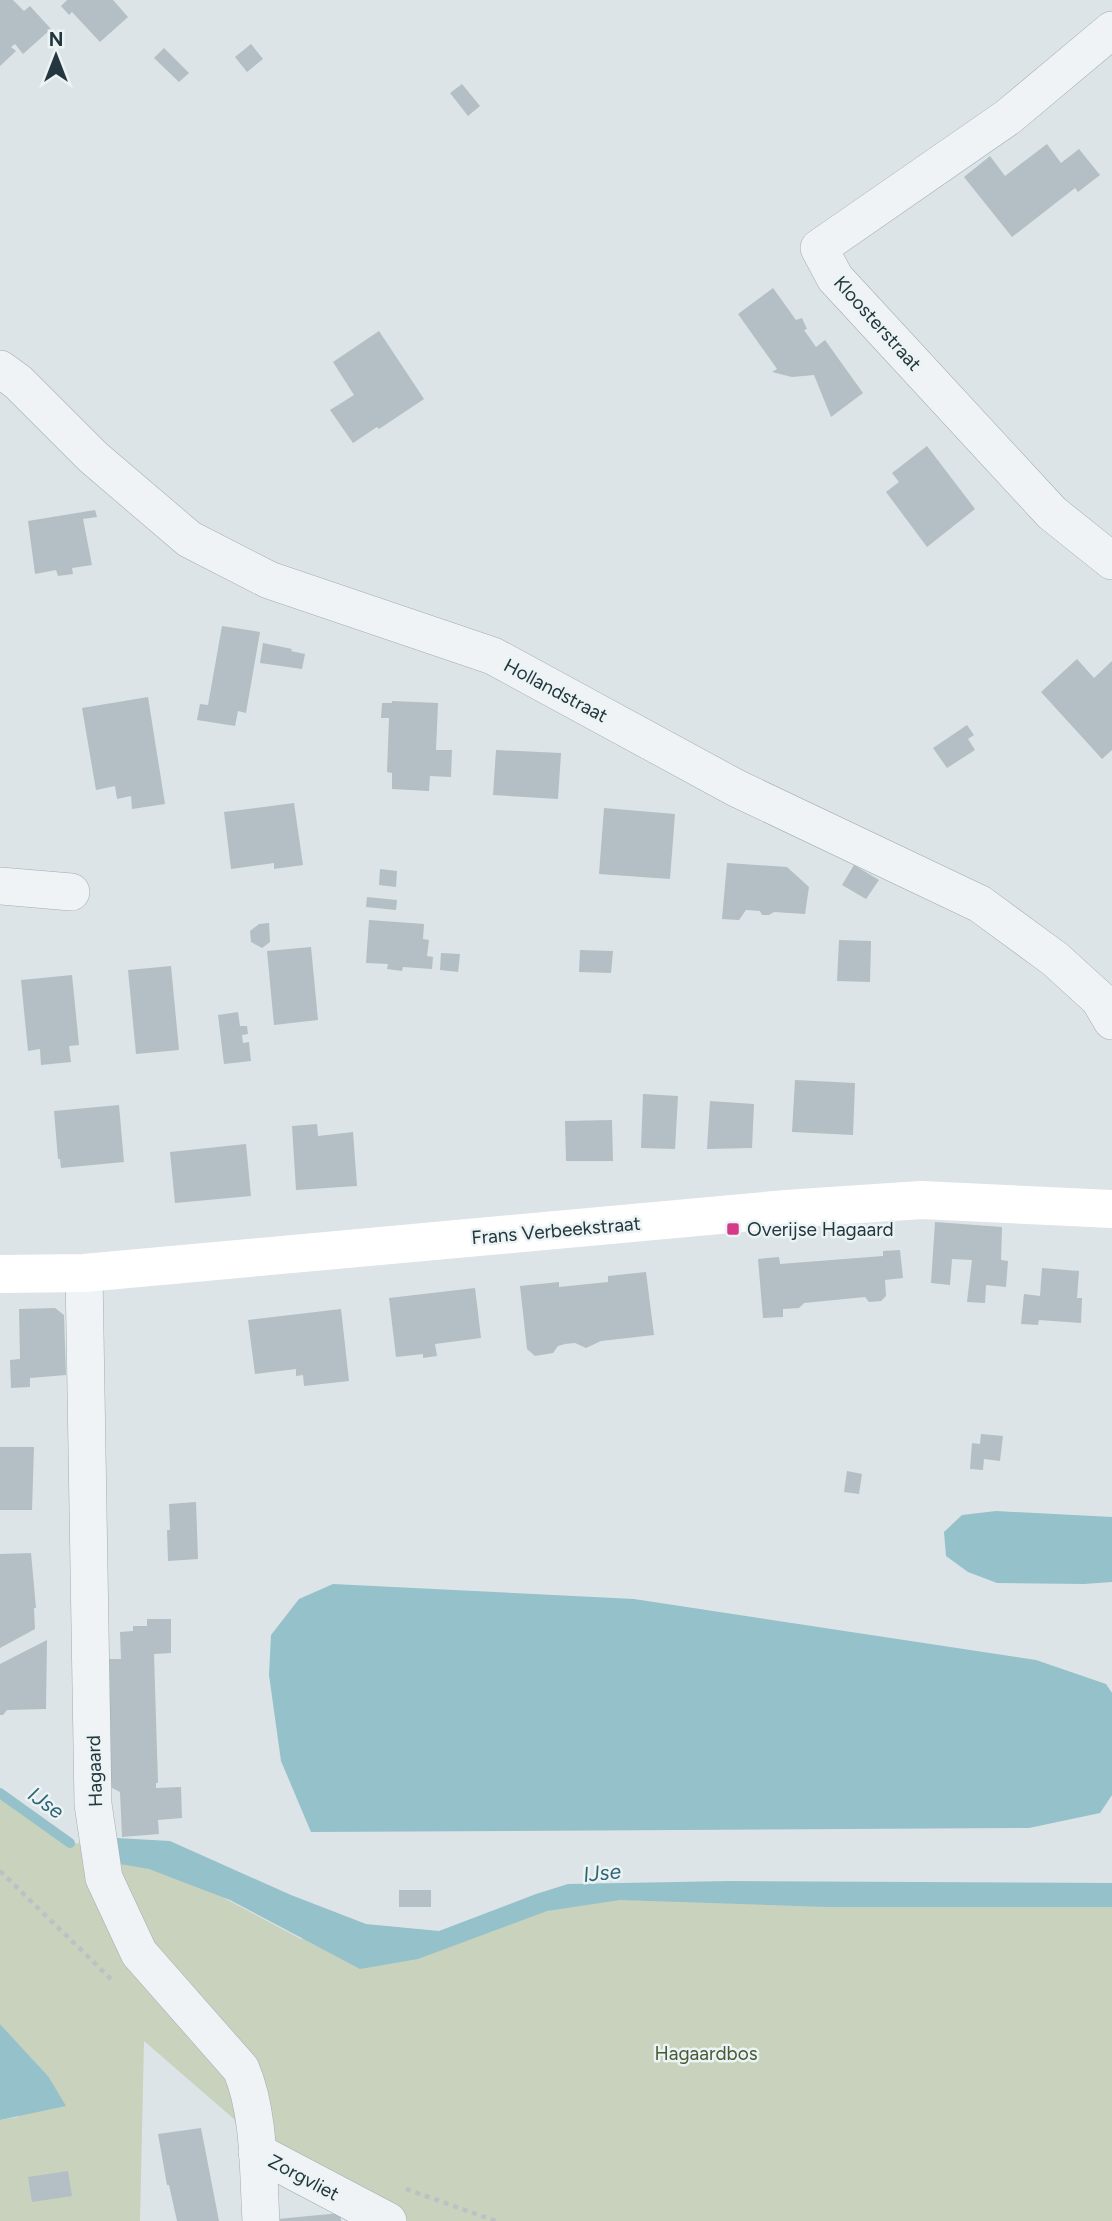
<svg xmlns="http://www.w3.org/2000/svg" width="1112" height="2221" font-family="Figtree,sans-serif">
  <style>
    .green { fill: #c9d2bd }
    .water { fill: #95c1ca }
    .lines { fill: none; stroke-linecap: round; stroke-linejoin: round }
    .stream { stroke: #95c1ca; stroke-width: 10 }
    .building { fill: #b3bfc4 }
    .street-casing { stroke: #a1adb1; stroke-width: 38 }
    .path { stroke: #bac2c5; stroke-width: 4.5; stroke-dasharray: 5 5; stroke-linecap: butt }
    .street { stroke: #eff3f5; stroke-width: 37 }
    .secondary { stroke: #fff; stroke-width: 38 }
    .poi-dot { fill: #d53987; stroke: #ebf3f5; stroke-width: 2.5 }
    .labels { text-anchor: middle; stroke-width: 5; stroke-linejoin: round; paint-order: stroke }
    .street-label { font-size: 19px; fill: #25373e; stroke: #ebf3f5 }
    .poi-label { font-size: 19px; fill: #25373e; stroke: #ebf3f5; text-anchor: start }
    .park-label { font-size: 19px; fill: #485b32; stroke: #ebf3f5 }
    .water-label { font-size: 21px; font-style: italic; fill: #2d6574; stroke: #ebf3f5 }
  </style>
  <rect width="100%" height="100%" fill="#dce4e7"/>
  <path class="green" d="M0,1793L70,1843L126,1846L301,1939L451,1935L586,1892L1112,1889V2221H367L244,2152L234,2119L144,2041L140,2221H0V2120L18,2117L48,2076L0,2024Z"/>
  <g class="water">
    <path d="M996,1511L1112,1517V1582L1084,1584L997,1583L968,1572L946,1556L944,1532L962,1515Z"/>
    <path d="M333,1584L634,1599L1036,1660L1106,1684L1112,1693V1795L1100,1813L1029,1828L311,1832L281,1761L269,1675L271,1635L299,1599Z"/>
    <path d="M117,1838L170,1841L291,1895L366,1924L439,1931L536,1894L568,1884L730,1881L1112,1883V1907H827L620,1900L547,1911L418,1959L360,1969L230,1900L149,1869L120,1864Z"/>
    <path d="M0,2024L48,2076L66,2106L0,2120Z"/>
  </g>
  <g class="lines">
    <path class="stream" d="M0,1793L70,1843"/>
  </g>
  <g class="building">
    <path d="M0,0H13L24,11L30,6L51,29L23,54L15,44L11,47L16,51L0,66Z"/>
    <path d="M67,0H113L128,17L100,42L72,12L69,15L61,6Z"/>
    <path d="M251,44L263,59L247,72L235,57Z"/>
    <path d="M164,48L189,73L179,82L154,58Z"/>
    <path d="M462,84L480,106L468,116L450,93Z"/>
    <path d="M1047,144L1061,163L1079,149L1100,175L1078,192L1075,188L1012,237L964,177L990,156L1005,176Z"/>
    <path d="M773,288L796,320L802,318L807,329L804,330L816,347L825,340L863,393L831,417L814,375L792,377L772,372L777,369L738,314Z"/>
    <path d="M379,331L424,399L379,429L377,427L353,443L330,410L354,395L333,362Z"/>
    <path d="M927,446L975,509L927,547L886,492L899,482L892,473Z"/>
    <path d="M95,510L97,517L83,519L92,565L72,568L73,574L58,576L56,570L35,574L28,521Z"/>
    <path d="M222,626L260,632L246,713L238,711L235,726L197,720L200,704L208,705Z"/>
    <path d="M263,643L292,649L291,651L305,654L302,669L260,663Z"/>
    <path d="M1077,659L1094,678L1112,661V750L1102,759L1041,692Z"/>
    <path d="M148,697L165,804L132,809L131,796L117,799L115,786L96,790L82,708Z"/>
    <path d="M392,701L438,703L436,750H452L451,777L430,776L429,791L392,789V773L387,772L389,718H381L382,703H392Z"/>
    <path d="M967,725L974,735L968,739L975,750L947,768L933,748Z"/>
    <path d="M496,750L561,753L558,799L493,795Z"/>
    <path d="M294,803L303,865L274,869V863L231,869L224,812Z"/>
    <path d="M604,808L675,814L670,879L599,874Z"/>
    <path d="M727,863L787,867L809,887L805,914L774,912L769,915H762L760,911L746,910L739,920L722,919Z"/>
    <path d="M854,865L879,880L866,899L842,885Z"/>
    <path d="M380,869L397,871L396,887L379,885Z"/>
    <path d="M367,897L397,900L396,910L366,907Z"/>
    <path d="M369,920L424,924L423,939L429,940L427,956L433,957L432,969L403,967L402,971L387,969L388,964L366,963Z"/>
    <path d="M269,923L270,942L262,948L251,942L250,931L259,924Z"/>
    <path d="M839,940L871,941L870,982L837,981Z"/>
    <path d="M311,947L318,1020L274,1025L267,951Z"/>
    <path d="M580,950L613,951L611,973L579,972Z"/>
    <path d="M441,953L460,954L458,972L440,970Z"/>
    <path d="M171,966L179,1050L136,1054L128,970Z"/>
    <path d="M72,975L79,1045L69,1046L71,1062L41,1065L40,1049L28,1051L21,980Z"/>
    <path d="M238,1012L240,1026H247L248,1034L242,1035L243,1043L249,1042L251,1061L224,1064L218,1015Z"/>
    <path d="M795,1080L855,1083L853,1135L792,1132Z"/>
    <path d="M643,1094L678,1096L675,1149L641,1148Z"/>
    <path d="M710,1101L754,1104L752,1148L707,1149Z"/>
    <path d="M119,1105L124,1162L61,1168L60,1159H58L54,1111Z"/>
    <path d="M612,1120L613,1161H566L565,1121Z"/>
    <path d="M317,1124L318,1136L353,1132L357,1186L296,1190L292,1126Z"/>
    <path d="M246,1144L251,1196L175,1203L170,1152Z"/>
    <path d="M935,1222L1002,1227L1001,1260L1008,1261L1006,1287L986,1285L985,1303L967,1302L972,1260L952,1259L950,1285L931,1283Z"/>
    <path d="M900,1250L903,1278L885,1280L886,1296L881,1301L869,1302L865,1297L804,1303L799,1308L783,1309V1317L763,1318L758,1259L779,1257L780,1264L883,1256V1251Z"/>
    <path d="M1042,1268L1079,1271L1077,1298H1082L1081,1323L1039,1320L1038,1325L1021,1324L1024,1294L1040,1296Z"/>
    <path d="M646,1272L654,1335L601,1341L586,1348L575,1343L565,1344L558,1346L553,1353L535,1356L527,1349L520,1286L559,1282V1287L608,1282V1276Z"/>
    <path d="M475,1288L481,1338L435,1344L437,1356L423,1358V1354L396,1357L389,1298Z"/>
    <path d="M55,1308L64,1315L66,1375L30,1378V1387L11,1388L10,1360L20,1359L19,1309Z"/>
    <path d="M341,1309L349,1381L304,1386L303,1375L296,1376V1369L255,1374L248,1320Z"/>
    <path d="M981,1434L1003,1436L1000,1461L984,1459L983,1470L970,1469L972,1443L980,1444Z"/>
    <path d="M0,1447H34L32,1510H0Z"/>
    <path d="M847,1471L862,1474L859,1494L844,1492Z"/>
    <path d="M196,1502L198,1559L168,1561L167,1530H170L169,1504Z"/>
    <path d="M31,1553L36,1608H34L35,1629L0,1648V1554Z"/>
    <path d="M147,1619H171V1653L154,1654L158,1783H156V1788L181,1787L182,1818L158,1820L159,1834L122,1837L120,1792L112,1788L110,1782L108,1659H121L120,1632L133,1631V1626H147Z"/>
    <path d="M47,1640L46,1709L7,1710L3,1715H0V1664Z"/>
    <rect x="399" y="1890" width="32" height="17"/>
    <path d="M201,2128L219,2221H177L169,2185H167L158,2134Z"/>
    <path d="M68,2171L72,2196L32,2202L28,2177Z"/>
    <path d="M340,2213L341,2221H278V2219Z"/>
  </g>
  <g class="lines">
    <g class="street-casing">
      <g id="street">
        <path d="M1112,30L1008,117L819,248L835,278L1052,513L1112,561"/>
        <path d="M0,369L18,382L93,457L189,539L269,580L493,656L736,788L980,904L1055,959L1099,999L1112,1021"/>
        <path d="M0,886L71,892"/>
        <path d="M84,1273L93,1804L104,1878L139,1953L241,2069C260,2113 258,2173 261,2221"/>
        <path d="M257,2152L388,2221"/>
      </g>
    </g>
    <g class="path">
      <path d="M0,1871L112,1980"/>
      <path d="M406,2189L496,2221"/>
    </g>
    <use href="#street" class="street"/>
    <path class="secondary" d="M0,1274L84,1273L786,1209L921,1200L1112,1209"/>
  </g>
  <rect class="poi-dot" x="726" y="1222" width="14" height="14" rx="3.5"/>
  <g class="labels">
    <g class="street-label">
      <text transform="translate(878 323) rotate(48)" y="7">Kloosterstraat</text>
      <text transform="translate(556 690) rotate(28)" y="7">Hollandstraat</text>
      <text transform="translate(556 1230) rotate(-5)" y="7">Frans Verbeekstraat</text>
      <text transform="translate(94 1771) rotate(-92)" y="7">Hagaard</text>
      <text transform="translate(304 2177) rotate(28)" y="7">Zorgvliet</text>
    </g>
    <g class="poi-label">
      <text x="747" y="1236">Overijse Hagaard</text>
    </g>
    <g class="park-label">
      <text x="706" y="2060">Hagaardbos</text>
    </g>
    <g class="water-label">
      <text transform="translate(46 1803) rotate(36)" y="7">IJse</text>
      <text transform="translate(602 1873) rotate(-6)" y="7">IJse</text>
    </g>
  </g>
  <g transform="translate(56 56)" stroke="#ebf3f5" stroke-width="5" paint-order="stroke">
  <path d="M0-5L12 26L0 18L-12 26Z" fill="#25373e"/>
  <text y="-10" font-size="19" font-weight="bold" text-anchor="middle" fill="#25373e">N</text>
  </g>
</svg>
